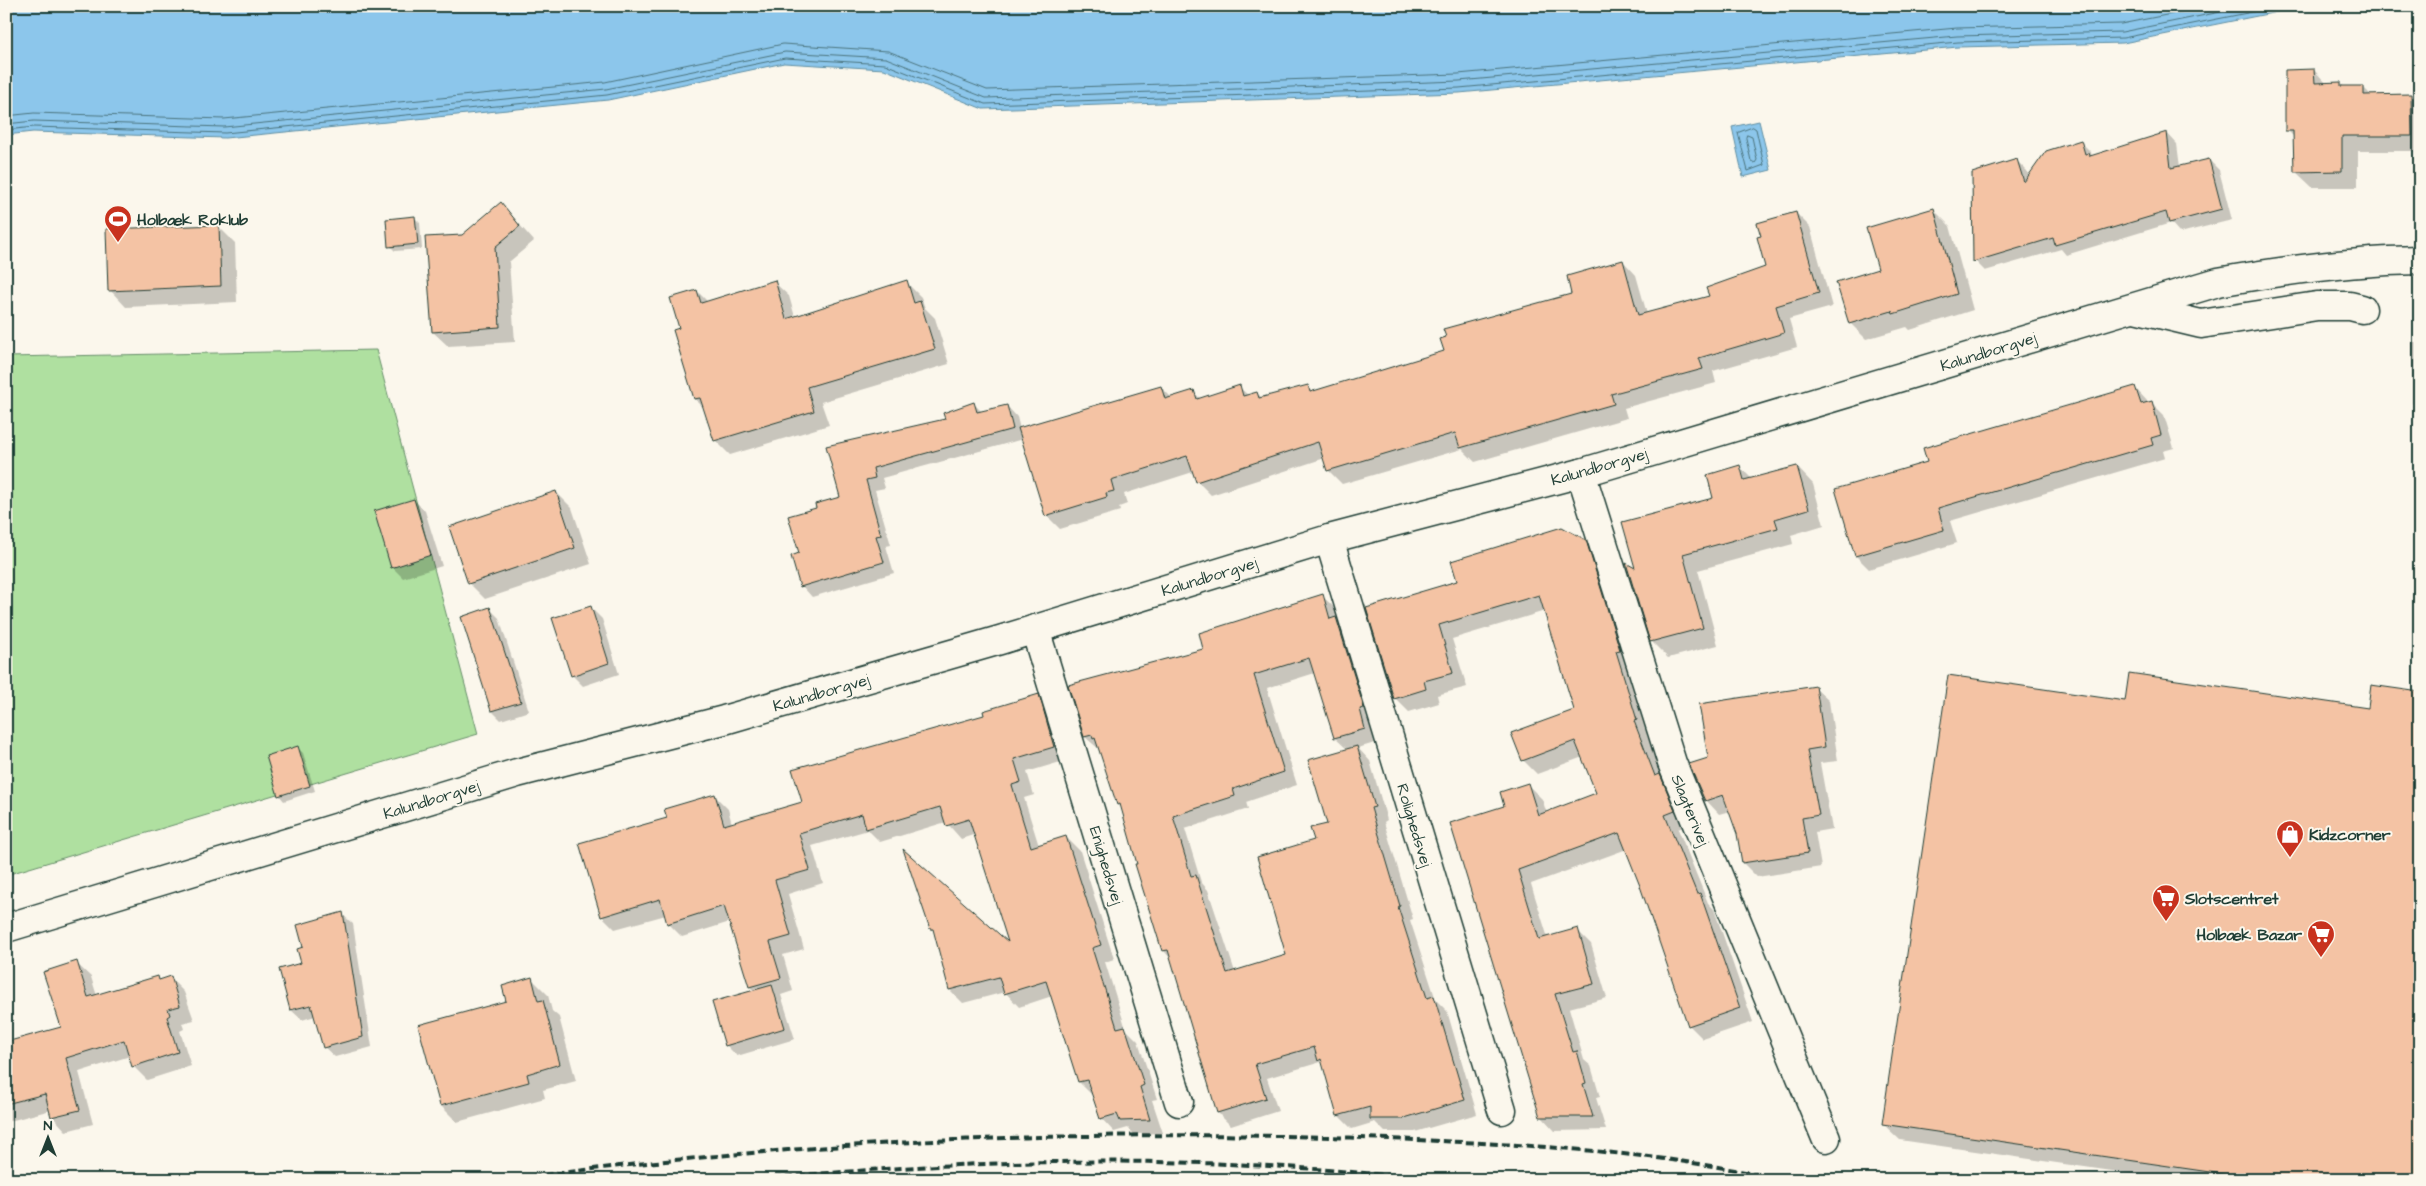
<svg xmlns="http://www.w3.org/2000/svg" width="2426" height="1186" font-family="'Architects Daughter',sans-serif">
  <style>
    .green { fill: #afe0a0; stroke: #678e6a }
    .water { fill: #8cc6eb; stroke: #608fa2 }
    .shadow { fill: #0003; fill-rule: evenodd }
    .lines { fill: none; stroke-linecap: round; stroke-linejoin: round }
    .shore { stroke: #4b747d; stroke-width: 1 }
    .building { fill: #f4c3a4; stroke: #1f3d34 }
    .street-casing { stroke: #1f3d34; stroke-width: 31 }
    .secondary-casing { stroke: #1f3d34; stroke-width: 31 }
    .street { stroke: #fbf7ec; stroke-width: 28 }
    .secondary { stroke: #fbf7ec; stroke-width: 28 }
    .rail { stroke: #1f3d34; stroke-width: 4; stroke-dasharray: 8 4; stroke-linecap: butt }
    .labels { text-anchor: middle; stroke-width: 4; stroke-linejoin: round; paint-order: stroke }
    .poi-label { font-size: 16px; font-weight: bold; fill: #1f3d34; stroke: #fbf7ec; text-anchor: start }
    .street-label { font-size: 16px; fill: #1f3d34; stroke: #fbf7ec }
  </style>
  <rect width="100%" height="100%" fill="#fbf7ec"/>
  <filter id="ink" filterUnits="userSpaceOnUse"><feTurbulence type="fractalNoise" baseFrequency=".02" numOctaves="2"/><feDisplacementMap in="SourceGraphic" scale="10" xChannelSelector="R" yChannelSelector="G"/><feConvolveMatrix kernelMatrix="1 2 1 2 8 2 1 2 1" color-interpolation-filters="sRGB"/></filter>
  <g filter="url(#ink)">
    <path class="green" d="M376,350L478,734L6,875V357Z"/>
    <g class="water">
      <path d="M6,6H2307L2123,43L1958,47L1459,93L983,109L884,69L784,63L608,100L225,138L33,132L6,135Z"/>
      <path d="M1759,121L1771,170L1743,177L1732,127Z"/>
    </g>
    <g class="shadow">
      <path d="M2314,70L2327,84L2341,83L2344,87H2363L2372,96L2411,95L2420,104V151H2358V187H2312L2295,171V138L2287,130Z"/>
      <path d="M2167,133L2177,144L2180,167L2209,160L2219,170L2232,220L2180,233L2171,223L2066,255L2061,249L1985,271L1975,261L2017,161L2027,171L2029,177L2080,141L2091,152L2092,157Z"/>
      <path d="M501,204L534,241L509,262L515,342L448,346L433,332L462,236Z"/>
      <path d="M1933,209L1950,226L1973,310L1910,330L1907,327L1866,339L1850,323Z"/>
      <path d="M1796,213L1810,227L1832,307L1789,319L1797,347L1713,371L1716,383L1624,408L1627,418L1475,462L1462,449L1342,484L1328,470L1325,458L1211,495L1197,481L1193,472L1124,494L1127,504L1119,507L1120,511L1060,529L1046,515L1023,439L882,478L885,488L875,490L891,545L886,546L894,573L812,597L802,586L801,554L817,509L842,498L828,447L946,420L974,404L982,412L1007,406L1017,417L1020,429L1161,387L1172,398L1193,392L1201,399L1239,387L1249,396L1257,393L1262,398L1307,387L1313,393L1446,352L1572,295L1623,261L1636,275L1647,314L1710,297L1767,268L1762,236Z"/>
      <path d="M415,218L420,223L422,249L395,251L390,246Z"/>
      <path d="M218,226L235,243L237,302L126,307L110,290Z"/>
      <path d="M774,282L789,296L795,317L906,282L921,297L925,308L935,318L949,364L821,402L829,425L730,455L715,440L705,409L695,399L681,329L697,291L708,302Z"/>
      <path d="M2412,342H2420V411L2412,403Z"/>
      <path d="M2135,388L2149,403L2151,402L2164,415L2174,448L2163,451L2165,458L1950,521L1957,543L1869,569L1856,556L1837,490L1928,463Z"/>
      <path d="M1740,467L1752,479L1797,467L1813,484L1824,525L1791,535L1793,544L1698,570L1718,645L1668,658L1652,642L1628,565L1637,571L1715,498Z"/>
      <path d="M556,492L572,508L591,564L485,599L469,583Z"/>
      <path d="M414,500L425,511L442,566L403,578L392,567Z"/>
      <path d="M1585,541L1599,555L1650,734L1647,735L1664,781L1674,790L1688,825L1678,829L1708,903L1714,909L1753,1022L1703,1039L1689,1025L1627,849L1531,884L1548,938L1577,930L1591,944L1607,998L1569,1008L1584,1060L1591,1066L1600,1097L1596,1098L1606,1130L1555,1131L1541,1116L1505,807L1528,785L1542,799L1547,814L1597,794L1583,757L1537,774L1523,760L1575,711L1545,611L1452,639L1467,687L1437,695L1439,703L1409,712L1395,698L1459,582Z"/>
      <path d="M1322,596L1336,609L1340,622L1349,632L1378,742L1358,748L1370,761L1387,820L1384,822L1413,919L1410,920L1436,1000L1447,1011L1477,1114L1415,1132H1385L1375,1122L1352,1129L1338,1115L1324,1065L1321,1062L1267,1078L1278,1111L1231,1126L1218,1113L1172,960L1164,951L1123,809L1118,804L1100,750L1085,737L1070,686L1205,650ZM1315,673L1335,738L1348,750L1328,825L1315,841L1288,956L1235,972L1208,890L1201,882L1185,829L1248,809L1246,802L1297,785L1267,688Z"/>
      <path d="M591,608L602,619L619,674L583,686L572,675Z"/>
      <path d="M490,609L499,618L529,711L501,720L492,711L462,618Z"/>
      <path d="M1815,688L1829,701L1838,761L1820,763L1832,829L1815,832L1821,867L1757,877L1743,863L1738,833L1730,811L1719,814L1706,800L1709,759Z"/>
      <path d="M1038,696L1052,709L1067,760L1027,772L1034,795L1024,798L1039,846L1066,837L1080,851L1114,959L1105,962L1126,1029L1138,1041L1157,1099L1152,1100L1163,1133L1134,1134L1128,1128L1114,1132L1101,1118L1092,1095L1079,1082L1052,996L1019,1007L1005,992L963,1003L950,990L935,932L932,929L1011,946L976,834L961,839L946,822L880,842L868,830L812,846L823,883L788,894L804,949L783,955L793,991L781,995L795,1039L737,1056L726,1045L754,991L750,987L730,922L682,937L668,923L666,915L615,929L602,916L668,819L714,795L728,809L732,824L803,802L986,716Z"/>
      <path d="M2126,703L2369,710L2420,1180H2174L1900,1140L1883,1124Z"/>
      <path d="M298,748L303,753L315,791L284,801L279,795Z"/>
      <path d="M342,914L353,924L372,1047L335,1057L324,1047L315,1016L302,1020L291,1010L281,970L303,964L305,948Z"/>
      <path d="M76,963L91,977L97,996L157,977L161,981L170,978L184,992L194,1020L182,1023L184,1029L180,1031L191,1066L147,1080L133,1066L130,1056L79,1072L93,1124L66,1131L52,1116L51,1110L6,1122V1043L62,1028Z"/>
      <path d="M532,979L548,995L552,1011L559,1017L576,1081L543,1090L545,1098L457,1122L441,1106Z"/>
    </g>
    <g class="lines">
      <g class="shore">
        <path d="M6,116L34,113L224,119L605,82L783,44L888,51L987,90L1458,74L1957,28L2121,24L2212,6"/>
        <path d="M6,124L34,121L224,127L606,89L785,52L886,58L986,98L1459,81L1957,36L2122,32L2250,6"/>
        <path d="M1753,127L1756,129L1764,165L1748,171L1738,133Z"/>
        <path d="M6,130L34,127L225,133L607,95L785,58L885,64L985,104L1459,88L1958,42L2123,38L2282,6"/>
        <path d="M1747,135L1752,137L1757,160L1755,163L1751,161L1746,138Z"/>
      </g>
    </g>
    <g class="building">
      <path d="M2314,69L2315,83L2341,82V86H2364V95L2411,94L2412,136H2342V171L2294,172L2293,131H2285V70Z"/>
      <path d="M2167,132L2171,168L2209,159L2222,209L2169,223L2166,212L2055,245L2053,238L1973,262L1972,173L2017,159L2024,182L2046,151L2081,140L2085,154L2089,153L2090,156Z"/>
      <path d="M501,202L520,226L495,247L500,327L432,332L425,237L462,235Z"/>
      <path d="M1934,208L1957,294L1893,314L1892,311L1849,324L1836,282L1878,269L1866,228Z"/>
      <path d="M1796,212L1819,293L1776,306L1784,333L1699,358L1703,369L1611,394L1614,404L1460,448L1455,433L1327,471L1318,442L1196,482L1187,456L1111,480L1114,491L1106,493L1107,497L1045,516L1018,428L1161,386L1165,399L1194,390L1197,399L1240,385L1243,396L1257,392L1259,398L1308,385L1310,392L1444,351L1440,339L1446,337L1443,329L1571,294L1567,276L1623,260L1638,315L1709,296L1706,288L1765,267L1757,237L1761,236L1757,223Z"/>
      <path d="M415,216L418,244L388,247L386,219Z"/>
      <path d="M219,225L221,286L108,291L106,229Z"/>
      <path d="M775,280L786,319L907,280L914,303L920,301L935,349L807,387L814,411L714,441L700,398L694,399L673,330L679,328L670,298L697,290L701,303Z"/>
      <path d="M2135,386L2141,404L2152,401L2161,435L2151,438L2153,445L1938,508L1944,530L1855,556L1835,489L1927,462L1923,448Z"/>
      <path d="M974,402L977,412L1007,405L1013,429L873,468L875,478L866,480L881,535L876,536L884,562L800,587L791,556L799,553L788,516L816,508L815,504L840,497L826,446L945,419L943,413Z"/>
      <path d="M1740,465L1744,480L1797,466L1809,509L1775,519L1778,528L1683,554L1703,628L1650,642L1626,563L1635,568L1622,522L1713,498L1707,475Z"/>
      <path d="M556,491L575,548L468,584L449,527Z"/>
      <path d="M414,499L431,555L391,568L374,511Z"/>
      <path d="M1562,527L1586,540L1620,650L1616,651L1637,720L1634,721L1655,776L1660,774L1675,811L1665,815L1697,894L1700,893L1740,1008L1688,1026L1640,886L1619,833L1518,870L1539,939L1578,928L1594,984L1555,994L1573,1052L1577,1051L1586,1083L1583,1084L1593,1117H1540L1450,823L1504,806L1500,792L1528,783L1538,815L1596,793L1575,741L1522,761L1511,733L1574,710L1539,595L1439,625L1453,673L1424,681L1426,689L1394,699L1366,608L1457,581L1451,561Z"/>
      <path d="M1323,594L1330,619L1336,617L1364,708L1360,709L1365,729L1334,738L1309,658L1254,675L1284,772L1233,789L1235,796L1173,816L1191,876L1196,875L1227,973L1286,955L1257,857L1314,840L1310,828L1327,824L1308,760L1357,746L1375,807L1371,808L1400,906L1398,907L1427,998L1434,996L1465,1100L1401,1119H1370V1107L1337,1116L1321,1059L1318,1061L1314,1047L1255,1064L1266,1098L1217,1113L1168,950L1162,951L1135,864H1137L1120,804L1117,805L1095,738L1093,739L1092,735L1084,737L1068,685L1203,649L1199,633Z"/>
      <path d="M591,606L609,663L571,676L552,618Z"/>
      <path d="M490,607L521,702L491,711L461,617Z"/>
      <path d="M2129,673L2368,708L2371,685L2420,692V1180H2264L1882,1124L1948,675L2125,701Z"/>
      <path d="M1816,686L1825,747L1807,750L1819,815L1802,818L1808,853L1742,863L1737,834L1723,795L1705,801L1689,764L1708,758L1699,704Z"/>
      <path d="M1039,694L1054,747L1014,759L1021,782L1012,785L1031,847L1066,836L1101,945L1092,948L1117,1028L1125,1026L1144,1085L1140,1087L1150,1120L1120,1121L1117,1114L1100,1119L1087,1080L1078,1082L1046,981L1004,994L999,977L949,990L933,929H930L903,849L1008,942L969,819L946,826L940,807L866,829L862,814L799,833L810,870L775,880L791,936L770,942L781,978L749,987L724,906L667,924L660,899L601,917L579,843L667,818L664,809L715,794L724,825L802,802L792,769L984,715L983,711Z"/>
      <path d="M298,746L310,786L278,796L266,756Z"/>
      <path d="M343,912L363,1037L323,1048L311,1005L290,1010L279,969L301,963L297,949L303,947L297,925Z"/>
      <path d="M77,961L88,997L158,976L159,980L171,976L180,1006L168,1009L170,1015L167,1017L178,1052L132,1067L124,1040L66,1058L80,1110L51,1117L45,1094L6,1104V1042L61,1027L43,972Z"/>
      <path d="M532,977L538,1001L543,1000L560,1064L527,1074L529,1082L440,1106L418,1025L506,1001L502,986Z"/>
      <path d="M772,985L785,1028L725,1046L712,1002Z"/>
    </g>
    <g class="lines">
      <g class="street-casing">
        <g id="street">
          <path d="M1581,473L1672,763L1826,1138"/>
          <path d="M1329,539L1502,1110"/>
          <path d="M1035,629L1179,1102"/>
        </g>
      </g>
      <g class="secondary-casing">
        <g id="secondary">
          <path d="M2134,308L2201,324L2317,306H2350L2362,309"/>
          <path d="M6,928L517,773L724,720L1000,640L1329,539L1581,473L2218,282C2285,270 2352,261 2420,260"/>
        </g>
      </g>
      <use href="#street" class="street"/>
      <use href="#secondary" class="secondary"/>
      <g class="rail">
        <path d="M508,1180C790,1141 1077,1129 1362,1138C1503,1143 1646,1149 1784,1180"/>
        <path d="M750,1180C976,1158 1204,1153 1429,1180"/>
      </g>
    </g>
  </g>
  <defs>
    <g id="stadium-pin" transform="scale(1.4375)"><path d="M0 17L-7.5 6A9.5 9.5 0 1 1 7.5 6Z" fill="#c8321e" stroke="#fbf7ec"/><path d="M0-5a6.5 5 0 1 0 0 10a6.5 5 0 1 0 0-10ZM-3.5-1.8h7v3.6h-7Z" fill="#fff"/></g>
    <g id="shop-pin" transform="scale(1.4375)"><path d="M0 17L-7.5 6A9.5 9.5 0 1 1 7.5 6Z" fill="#c8321e" stroke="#fbf7ec"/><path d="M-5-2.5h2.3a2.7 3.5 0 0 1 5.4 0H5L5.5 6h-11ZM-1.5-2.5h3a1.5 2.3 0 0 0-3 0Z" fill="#fff"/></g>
    <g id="supermarket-pin" transform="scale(1.4375)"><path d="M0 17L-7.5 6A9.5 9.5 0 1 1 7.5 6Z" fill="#c8321e" stroke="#fbf7ec"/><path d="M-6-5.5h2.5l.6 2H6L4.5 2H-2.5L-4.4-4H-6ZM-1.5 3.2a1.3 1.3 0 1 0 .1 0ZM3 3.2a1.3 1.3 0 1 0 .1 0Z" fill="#fff"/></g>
  </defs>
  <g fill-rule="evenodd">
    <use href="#stadium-pin" x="118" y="219"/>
    <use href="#shop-pin" x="2290" y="834"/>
    <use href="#supermarket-pin" x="2166" y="898"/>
    <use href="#supermarket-pin" x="2321" y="934"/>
  </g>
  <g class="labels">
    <g class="poi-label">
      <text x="137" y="225">Holbæk Roklub</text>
      <text x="2309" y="840">Kidzcorner</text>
      <text x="2185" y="904">Slotscentret</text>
      <text x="2302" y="940" text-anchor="end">Holbæk Bazar</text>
    </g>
    <g class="street-label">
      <text transform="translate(1988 351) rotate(-17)" y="6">Kalundborgvej</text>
      <text transform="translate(1599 466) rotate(-16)" y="6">Kalundborgvej</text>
      <text transform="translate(1209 576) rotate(-17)" y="6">Kalundborgvej</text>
      <text transform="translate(821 692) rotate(-16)" y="6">Kalundborgvej</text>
      <text transform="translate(431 799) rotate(-17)" y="6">Kalundborgvej</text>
      <text transform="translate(1691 810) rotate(68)" y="6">Slagterivej</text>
      <text transform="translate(1415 825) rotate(73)" y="6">Rolighedsvej</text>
      <text transform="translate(1107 865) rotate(73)" y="6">Enighedsvej</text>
    </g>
  </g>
  <rect width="2426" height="1186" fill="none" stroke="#fbf7ec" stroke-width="25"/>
  <rect x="12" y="12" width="2401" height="1161" fill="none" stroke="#1f3d34" stroke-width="2" filter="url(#ink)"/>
  <g transform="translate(48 1138)" stroke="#fbf7ec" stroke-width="4" paint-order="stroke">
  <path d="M0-4L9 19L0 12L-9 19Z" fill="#1f3d34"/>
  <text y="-8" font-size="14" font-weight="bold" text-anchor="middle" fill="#1f3d34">N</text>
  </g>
</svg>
